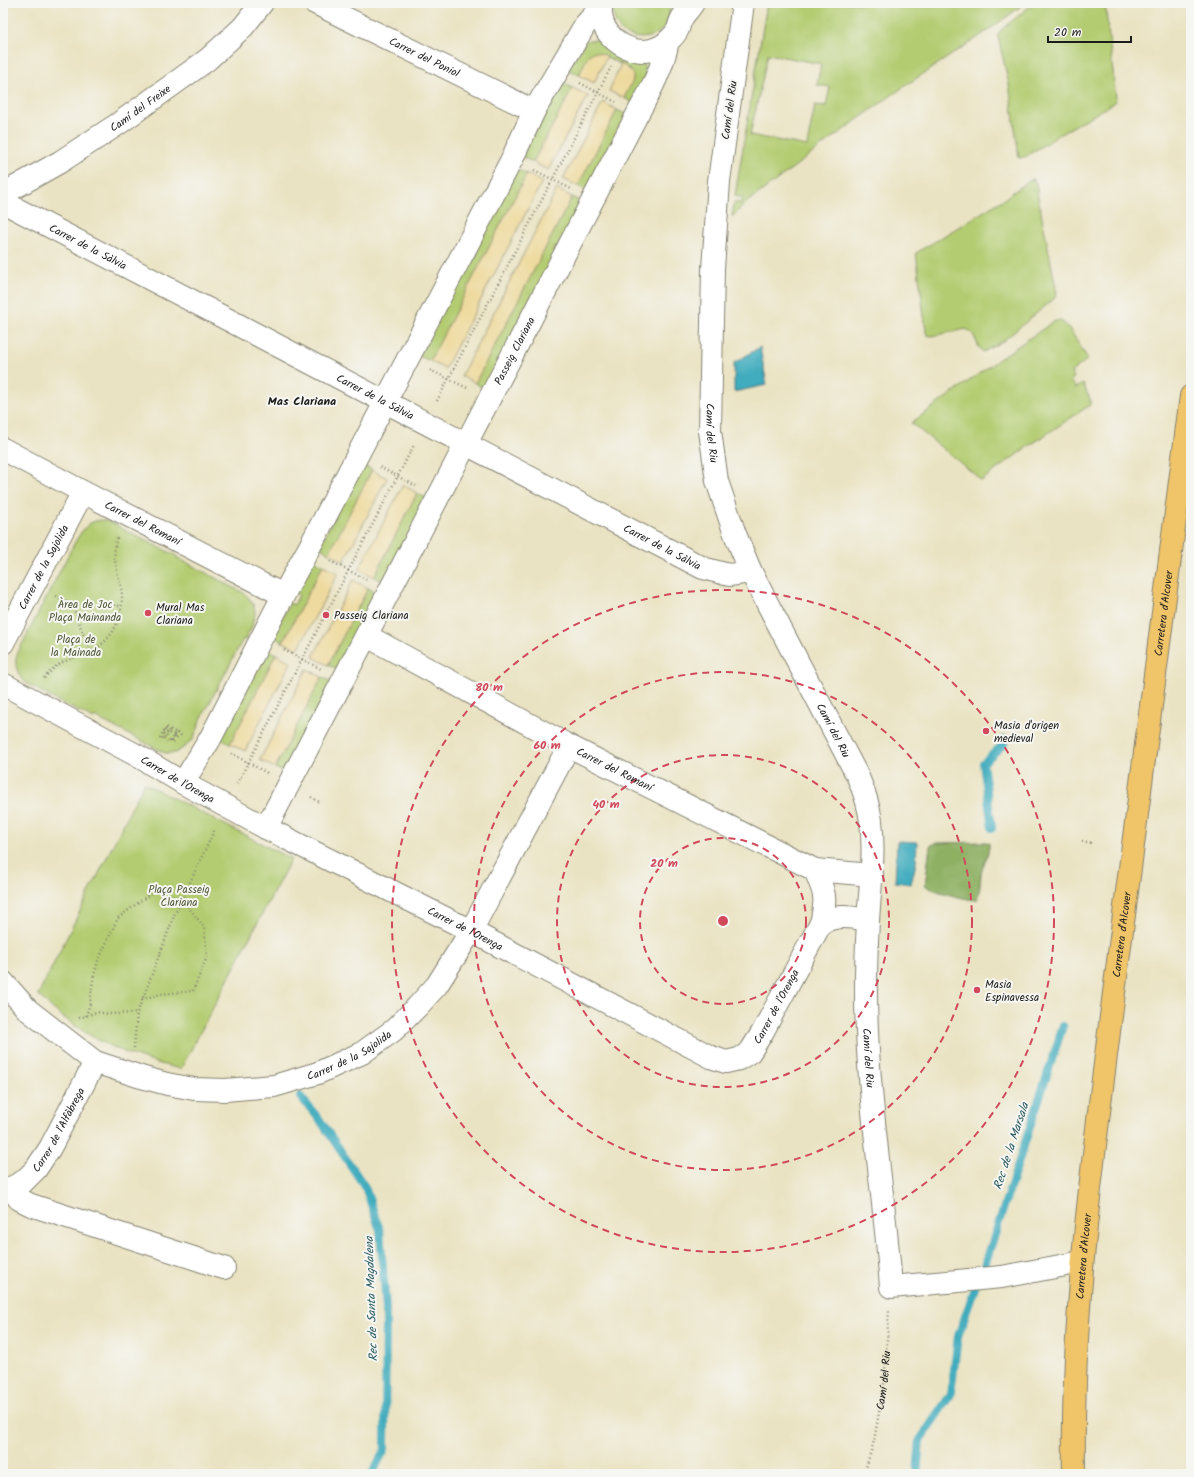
<svg xmlns="http://www.w3.org/2000/svg" width="1194" height="1477" font-family="Kalam,sans-serif">
  <style>
    .green { fill: #b3cc71; stroke: #687446; fill-rule: evenodd }
    .forest { fill: #8eb063; stroke: #556640 }
    .sand { fill: #eeda9e; stroke: #857b5d }
    .water { fill: #3facbd; stroke: #2e646c }
    .lines { fill: none; stroke-linecap: round; stroke-linejoin: round }
    .stream { stroke: #3facbd; stroke-width: 8 }
    .minor-casing { stroke: #838070; stroke-width: 24 }
    .major-casing { stroke: #838070; stroke-width: 24 }
    .path { stroke: #838070; stroke-width: 2.5; stroke-dasharray: 1 3; stroke-linecap: butt }
    .minor { stroke: #fff; stroke-width: 22 }
    .major { stroke: #f0c469; stroke-width: 22 }
    .ring { fill: none; stroke: #d1495b; stroke-width: 2; stroke-dasharray: 7 5 }
    .poi-dot { fill: #d1495b; stroke: #f6f6f2; stroke-width: 1.5 }
    .labels { text-anchor: middle; stroke-width: 4; stroke-linejoin: round; paint-order: stroke }
    .street-label { font-size: 11px; fill: #1c1c1c; stroke: #f6f6f2 }
    .park-label { font-size: 11px; fill: #515a3a; stroke: #f6f6f2 }
    .poi-label { font-size: 11px; fill: #1c1c1c; stroke: #f6f6f2; text-anchor: start }
    .neighbourhood-label { font-size: 12px; font-weight: bold; fill: #1c1c1c; stroke: #f6f6f2 }
    .water-label { font-size: 12px; font-style: italic; fill: #2c5d64; stroke: #f6f6f2 }
    .centre { fill: #d1495b; stroke: #f6f6f2; stroke-width: 2 }
    .ring-label { font-size: 12px; text-anchor: middle; font-weight: bold; fill: #d1495b; stroke: #f6f6f2; stroke-width: 4; stroke-linejoin: round; paint-order: stroke }
  </style>
  <rect width="100%" height="100%" fill="#f6f6f2"/>
  <filter id="ink" filterUnits="userSpaceOnUse"><feTurbulence type="fractalNoise" baseFrequency=".025" numOctaves="2"/><feDisplacementMap in="SourceGraphic" scale="8" xChannelSelector="R" yChannelSelector="G"/><feConvolveMatrix kernelMatrix="1 2 1 2 8 2 1 2 1" color-interpolation-filters="sRGB"/></filter>
  <filter id="wash" filterUnits="userSpaceOnUse"><feTurbulence type="fractalNoise" baseFrequency=".012" numOctaves="4" result="noise"/><feDisplacementMap in="SourceGraphic" scale="16" xChannelSelector="R" yChannelSelector="G"/><feGaussianBlur stdDeviation="0.9" result="paint"/><feColorMatrix in="noise" values="0 0 0 0 0 0 0 0 0 0 0 0 0 0 0 0 0 1.4 0 .05"/><feComposite in="paint" operator="in"/></filter>
  <g filter="url(#wash)">
    <rect width="100%" height="100%" fill="#eae3c3"/>
    <g class="green">
      <path d="M614,3H669C678,49 605,50 614,3Z"/>
      <path d="M767,3H1017L1020,7C980,38 936,64 895,93C844,128 796,166 746,203L732,217L734,202L741,203L743,198L735,196ZM768,54L821,64L817,85L830,87L826,106L815,105L807,146L750,135Z"/>
      <path d="M1034,3H1105L1116,98L1114,103L1064,132L1025,157L1019,158L1009,84L998,37V34L1002,29Z"/>
      <path d="M589,40H597L602,41L641,61C652,77 642,88 634,103L624,98L633,79L630,69L599,53L588,57L579,75L568,69L585,42Z"/>
      <path d="M561,82L573,88L533,162L522,157Z"/>
      <path d="M617,110L628,115L588,191L578,186Z"/>
      <path d="M516,169L527,174L430,361L419,356L468,261L473,262L478,252L474,250Z"/>
      <path d="M1033,179L1036,183L1038,197L1056,288L1057,293L1055,298L1003,341L983,352C975,345 976,332 966,329L932,336L927,335L926,332L916,253L1004,199L1028,181Z"/>
      <path d="M572,197L582,203L485,389L475,383Z"/>
      <path d="M1060,320L1069,328L1088,359L1071,372L1074,378L1070,381L1076,388L1083,384L1090,399V405L1023,450L981,481L973,473L911,423L1002,357L1053,322Z"/>
      <path d="M362,464L372,470L329,553L319,547Z"/>
      <path d="M417,493L428,499L384,582L374,577Z"/>
      <path d="M101,520C112,520 120,528 129,532C145,540 161,548 177,556L176,557L242,592C252,598 259,611 252,623L253,624L245,640L243,639L198,725L199,726L192,741H190L186,746L175,753H165L95,717L94,719C75,709 56,701 38,690C34,687 29,686 25,682C17,675 14,664 17,654L75,542C82,531 87,521 101,520Z"/>
      <path d="M312,559L323,565L283,642L272,636L290,603L294,605L299,595L295,592Z"/>
      <path d="M368,588L378,594L339,670L328,665Z"/>
      <path d="M266,648L276,654L230,744L219,738Z"/>
      <path d="M322,677L332,682L286,773L275,768Z"/>
      <path d="M144,783L291,859L181,1069C123,1056 81,1037 38,995Z"/>
    </g>
    <path class="forest" d="M986,842L989,843C990,853 983,864 981,874C980,883 980,891 977,900C967,900 931,891 925,885L930,846L936,843Z"/>
    <g class="sand">
      <path d="M593,52L599,53L607,56L594,83L579,75L588,56Z"/>
      <path d="M621,64C641,75 632,81 624,98L609,91Z"/>
      <path d="M573,88L588,96L548,170L533,162Z"/>
      <path d="M603,102L617,110L578,186L563,179Z"/>
      <path d="M527,174L542,182L445,369L430,361Z"/>
      <path d="M557,189L572,197L475,383L461,376Z"/>
      <path d="M372,470L387,478L344,561L329,553Z"/>
      <path d="M403,485L417,493L374,577L359,569Z"/>
      <path d="M323,565L338,573L298,649L283,642Z"/>
      <path d="M353,580L368,588L328,665L313,657Z"/>
      <path d="M276,654L291,662L245,751L230,744Z"/>
      <path d="M307,669L322,677L275,768L260,760Z"/>
    </g>
    <g class="water">
      <path d="M760,347L767,385L734,392V363Z"/>
      <path d="M897,841L917,842L916,864L911,884L895,882Z"/>
    </g>
    <g class="lines">
      <g class="stream">
        <path d="M992,828L983,763L1005,743V739"/>
        <path d="M300,1096L320,1120L365,1187L380,1230L386,1308L385,1449L372,1474"/>
        <path d="M982,1274L1063,1026"/>
        <path d="M917,1474L920,1440L951,1394L958,1336L975,1288"/>
      </g>
    </g>
  </g>
  <g filter="url(#ink)">
    <g class="lines">
      <g class="minor-casing">
        <g id="minor">
          <path id="s2" d="M315,3L534,111"/>
          <path d="M602,3C594,33 630,60 657,48C665,45 674,37 678,29C679,26 680,21 682,18C685,13 690,8 693,3"/>
          <path id="s3" d="M743,3L719,181L713,269L710,431L717,481L735,534L751,572L858,777C864,791 869,806 871,821C875,854 870,888 868,921C866,957 865,994 867,1030C870,1116 885,1201 891,1287L1002,1277L1082,1262"/>
          <path id="s4" d="M3,194L60,162L118,124L207,60L243,27L262,3"/>
          <path id="s5" d="M3,202L703,568L729,575L751,572"/>
          <path id="s6" d="M3,449L83,492L283,595"/>
          <path id="s7" d="M367,636L569,746L815,870L872,875"/>
          <path id="s8" d="M3,643L83,492"/>
          <path id="s9" d="M3,684L138,756L183,783L266,828L471,931L711,1057L726,1062L739,1059L750,1052L762,1033L821,923C827,898 825,893 815,870"/>
          <path d="M183,783C192,768 201,754 210,739C243,676 273,612 308,550L512,159L534,111L585,25L601,7"/>
          <path id="s10" d="M266,828L638,113C651,90 663,67 668,41"/>
          <path d="M821,923C838,914 850,917 868,920"/>
          <path id="s11" d="M3,982L28,1010L95,1062L141,1077L167,1084L194,1089L225,1090L274,1086L318,1073L362,1053L394,1030L418,1006L437,985L471,931L569,746"/>
          <path d="M11,1188L19,1199L31,1205L224,1268"/>
          <path id="s12" d="M3,1189L11,1188L24,1181L36,1169L50,1148L95,1062"/>
        </g>
      </g>
      <g class="major-casing">
        <g id="major">
          <path id="s13" d="M1074,1474C1071,1305 1096,1137 1117,969C1142,778 1167,587 1191,396"/>
        </g>
      </g>
      <g class="path">
        <path d="M580,83L616,102"/>
        <path d="M534,170L571,189"/>
        <path d="M430,370L467,388"/>
        <path d="M437,401L611,67"/>
        <path d="M380,467L416,486"/>
        <path d="M330,561L367,580"/>
        <path d="M56,596L72,604L122,606"/>
        <path d="M72,604L90,652"/>
        <path d="M284,650L321,669"/>
        <path d="M44,678C50,672 55,666 63,662C78,655 94,653 106,640C120,626 124,605 121,586C117,569 111,555 117,538"/>
        <path d="M165,730L166,731L167,730L165,728L166,727L175,732L174,734L176,735L177,733L182,736"/>
        <path d="M160,738L163,731L167,733L168,730L170,731L169,733L174,735L170,741L173,743L174,741H172L174,737L176,739L177,736"/>
        <path d="M163,738L162,737L164,734L168,737"/>
        <path d="M164,738L168,742"/>
        <path d="M231,753L267,773"/>
        <path d="M237,784L414,445"/>
        <path d="M311,797L321,803"/>
        <path d="M1082,841L1092,843"/>
        <path d="M86,1016L90,1003L93,979L98,961L118,918L155,890L182,899L204,927L207,957L193,991L161,994L142,999"/>
        <path d="M79,1018L97,1012L109,1014L137,1013"/>
        <path d="M134,1048L137,1013L148,985L174,916L215,829"/>
        <path id="s1" d="M864,1474L874,1441L884,1384L889,1311"/>
      </g>
      <use href="#minor" class="minor"/>
      <use href="#major" class="major"/>
    </g>
  </g>
  <g class="ring">
    <circle cx="723" cy="921" r="83"/>
    <circle cx="723" cy="921" r="166"/>
    <circle cx="723" cy="921" r="249"/>
    <circle cx="723" cy="921" r="331"/>
  </g>
  <g class="poi-dot">
    <circle cx="148" cy="613" r="4"/>
    <circle cx="326" cy="615" r="4"/>
    <circle cx="986" cy="731" r="4"/>
    <circle cx="977" cy="990" r="4"/>
  </g>
  <g class="labels">
    <g class="street-label">
      <text dy="4" stroke="none"><textPath href="#s2" startOffset="122">Carrer del Poniol</textPath></text>
      <text dy="4" stroke="none"><textPath href="#s4" startOffset="162">Camí del Freixe</textPath></text>
      <text transform="translate(729 110) rotate(-82)" y="4">Camí del Riu</text>
      <text dy="4" stroke="none"><textPath href="#s5" startOffset="96">Carrer de la Sàlvia</textPath></text>
      <text dy="4" stroke="none"><textPath href="#s10" startOffset="538">Passeig Clariana</textPath></text>
      <text dy="4" stroke="none"><textPath href="#s5" startOffset="420">Carrer de la Sàlvia</textPath></text>
      <text dy="4" stroke="none"><textPath href="#s3" startOffset="432">Camí del Riu</textPath></text>
      <text dy="4" stroke="none"><textPath href="#s6" startOffset="158">Carrer del Romaní</textPath></text>
      <text dy="4" stroke="none"><textPath href="#s5" startOffset="744">Carrer de la Sàlvia</textPath></text>
      <text dy="4" stroke="none"><textPath href="#s8" startOffset="86">Carrer de la Sajolida</textPath></text>
      <text dy="4" stroke="none"><textPath href="#s13" startOffset="866">Carretera d'Alcover</textPath></text>
      <text dy="4" stroke="none"><textPath href="#s3" startOffset="756">Camí del Riu</textPath></text>
      <text dy="4" stroke="none"><textPath href="#s7" startOffset="281">Carrer del Romaní</textPath></text>
      <text dy="4" stroke="none"><textPath href="#s9" startOffset="199">Carrer de l'Orenga</textPath></text>
      <text dy="4" stroke="none"><textPath href="#s9" startOffset="523">Carrer de l'Orenga</textPath></text>
      <text dy="4" stroke="none"><textPath href="#s13" startOffset="542">Carretera d'Alcover</textPath></text>
      <text dy="4" stroke="none"><textPath href="#s9" startOffset="895">Carrer de l'Orenga</textPath></text>
      <text dy="4" stroke="none"><textPath href="#s11" startOffset="387">Carrer de la Sajolida</textPath></text>
      <text dy="4" stroke="none"><textPath href="#s3" startOffset="1092">Camí del Riu</textPath></text>
      <text dy="4" stroke="none"><textPath href="#s12" startOffset="85">Carrer de l'Alfàbrega</textPath></text>
      <text dy="4" stroke="none"><textPath href="#s13" startOffset="218">Carretera d'Alcover</textPath></text>
      <text dy="4" stroke="none"><textPath href="#s1" startOffset="96">Camí del Riu</textPath></text>
    </g>
    <g class="park-label">
      <text x="85" y="608">Àrea de Joc<tspan x="85" dy="13">Plaça Mainanda</tspan></text>
      <text x="76" y="643">Plaça de<tspan x="76" dy="13">la Mainada</tspan></text>
      <text x="179" y="893">Plaça Passeig<tspan x="179" dy="13">Clariana</tspan></text>
    </g>
    <g class="poi-label">
      <text x="156" y="611">Mural Mas<tspan x="156" dy="13">Clariana</tspan></text>
      <text x="334" y="619">Passeig Clariana</text>
      <text x="994" y="729">Masia d'origen<tspan x="994" dy="13">medieval</tspan></text>
      <text x="985" y="988">Masia<tspan x="985" dy="13">Espinavessa</tspan></text>
    </g>
    <g class="neighbourhood-label">
      <text x="302" y="405">Mas Clariana</text>
    </g>
    <g class="water-label">
      <text transform="translate(1011 1146) rotate(-72)" y="4">Rec de la Marsala</text>
      <text transform="translate(371 1299) rotate(-92)" y="4">Rec de Santa Magdalena</text>
    </g>
  </g>
  <circle cx="723" cy="921" r="6" class="centre"/>
  <g class="ring-label">
    <text x="489" y="691">80 m</text>
    <text x="547" y="749">60 m</text>
    <text x="606" y="808">40 m</text>
    <text x="664" y="867">20 m</text>
  </g>
  <rect width="1194" height="1477" fill="none" stroke="#f6f6f2" stroke-width="16"/>
  <path d="M1048 36v6h83v-6" fill="none" stroke="#1c1c1c" stroke-width="2"/>
  <text x="1054" y="36" font-size="12" fill="#1c1c1c" stroke="#f6f6f2" stroke-width="3" paint-order="stroke">20 m</text>
</svg>
